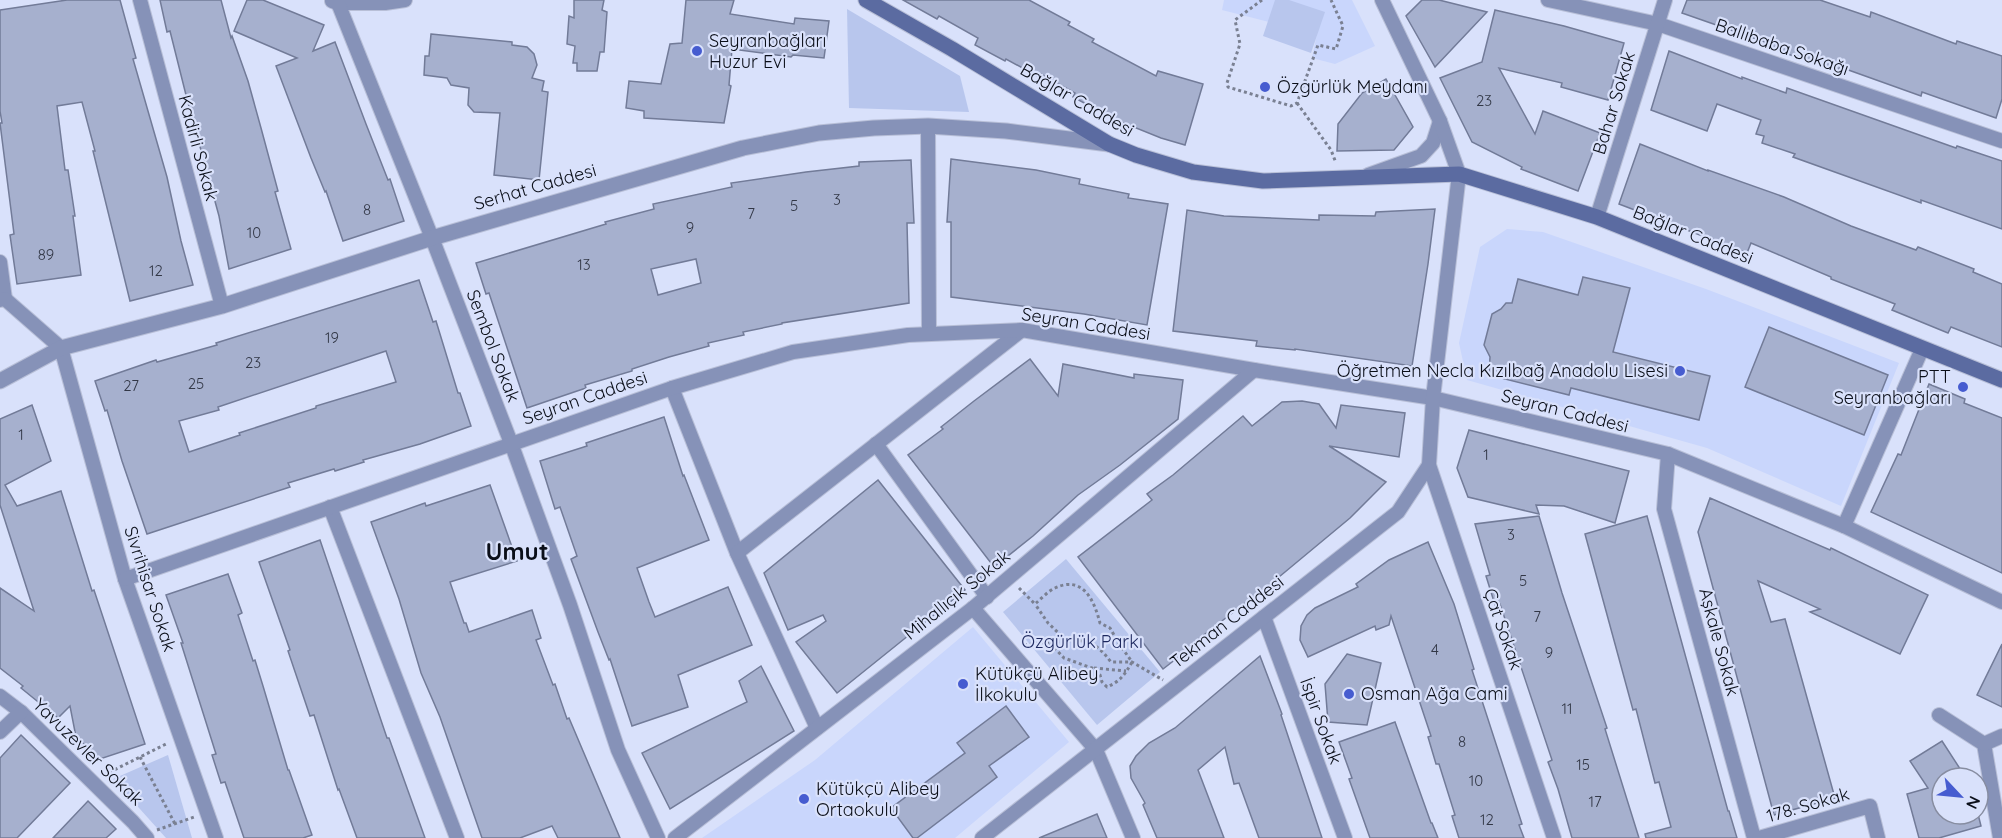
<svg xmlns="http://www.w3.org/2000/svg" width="2002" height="838" font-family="Quicksand,sans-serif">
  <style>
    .built { fill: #c9d6fc }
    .green { fill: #b8c6ed }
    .building { fill: #a6b0ce; stroke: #727b98; stroke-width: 1.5; fill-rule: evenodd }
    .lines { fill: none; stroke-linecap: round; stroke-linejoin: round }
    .minor-casing { stroke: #b8bfd7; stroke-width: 16 }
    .tertiary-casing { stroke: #b8bfd7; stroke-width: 17 }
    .secondary-casing { stroke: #b8bfd7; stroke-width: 17 }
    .path { stroke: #7a8092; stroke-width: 3; stroke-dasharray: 3 3; stroke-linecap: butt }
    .minor { stroke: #8692b8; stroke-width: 14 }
    .tertiary { stroke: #8692b8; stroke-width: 15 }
    .secondary { stroke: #5b6ba1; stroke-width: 15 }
    .poi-dot { fill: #465cd0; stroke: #d9e1fb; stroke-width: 2 }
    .labels { text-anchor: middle; stroke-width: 4.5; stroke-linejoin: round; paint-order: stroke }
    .number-label { font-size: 15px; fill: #323746 }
    .poi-label { font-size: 18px; fill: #0b0f19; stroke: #d9e1fb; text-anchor: start }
    .street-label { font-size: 18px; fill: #0b0f19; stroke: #d9e1fb }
    .park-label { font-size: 18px; fill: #1c275e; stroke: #d9e1fb }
    .district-label { font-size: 24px; font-weight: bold; fill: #0b0f19; stroke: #d9e1fb }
  </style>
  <rect width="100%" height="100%" fill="#d9e1fb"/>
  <g class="built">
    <path d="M1224,0H1352L1375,46L1335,64L1312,58L1317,34L1222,10Z"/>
    <path d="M1507,229L1543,232L1706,289L1899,363L1841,506L1707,448L1467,380L1459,343L1480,247Z"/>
    <path d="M973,627L1069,742L955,838H702L815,760Z"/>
  </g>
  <g class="green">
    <path d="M1275,0H1289L1325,12L1311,53L1263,36Z"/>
    <path d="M847,9L960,76L969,112L849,108Z"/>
    <path d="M1066,559L1160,672L1097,725L1003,612Z"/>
    <path d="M168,755L192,838H166L113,779Z"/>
  </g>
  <g class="building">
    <path d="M67,0H120L136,58L133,59L167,177L181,241L193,285L130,301L93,151H95L82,102L57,106L65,170H68L75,216H73L81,275L17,284L10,235L14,234L0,123H2L0,111V10Z"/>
    <path d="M160,0H221L231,38L232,36L248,81L261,128L278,191L275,192L291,249L229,269L219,216L187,99L170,31L167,32Z"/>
    <path d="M247,0H263L324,25L313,51L335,42L366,124L388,180L390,179L404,221L343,241L326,191L325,192L311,158L276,66L297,58L234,31Z"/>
    <path d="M574,0H604L602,10L607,12L604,52H600L597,71H577V63H573L575,46L567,44L569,16L574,18Z"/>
    <path d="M686,0H734L730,14L794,24L795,18L829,21L824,58L793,55L791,57L732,49L729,85L731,86L724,123L644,118V111L626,108L629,81L661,84L670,44L682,43Z"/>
    <path d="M903,0H1029L1070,22L1068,25L1094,39L1092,42L1156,76L1158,71L1203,84L1185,145L1161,138L1119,121V122L1073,97L1075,93L1041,74L1039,77L1006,59L1005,61L975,45L978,38L939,16L937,19Z"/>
    <path d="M1422,0H1439L1487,12L1435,67L1406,16Z"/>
    <path d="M1687,0H1820L1870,17L1871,12L1956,44L1957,41L2002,56V99L1996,118L1922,92L1921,96L1840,67L1838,71L1764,46L1765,42L1682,13Z"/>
    <path d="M1495,10L1564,26L1624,43L1608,100L1561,87L1562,83L1499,68L1535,134L1543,111L1600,133L1578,191L1521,169L1522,167L1472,142L1440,78L1482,62Z"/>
    <path d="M431,34L512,42V45L527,47L534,54L537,65L532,78L544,81L542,91L548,92L539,180L494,175L500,113L474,112L468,105L469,88L451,85L447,78L424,75L425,56H429Z"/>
    <path d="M1669,51L1742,79V77L1786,93L1787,88L1956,148L1957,146L2002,161V229L1921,200V203L1793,157L1795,154L1762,143L1764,136L1756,134L1761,120L1717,104L1707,131L1651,110Z"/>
    <path d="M1386,79L1413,127L1394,150L1337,151L1338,124L1362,93Z"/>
    <path d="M1640,144L1708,171V170L1784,197L1851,226L1916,250L1918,247L1974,269L1973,272L2002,284V347L1951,327L1948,333L1892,310L1895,304L1831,279V277L1751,243L1747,253L1619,204Z"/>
    <path d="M951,159L1036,170L1080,179L1079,184L1129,194L1128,198L1168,204L1147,325L1084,314L951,297V222H947Z"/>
    <path d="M911,160L914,223H907L909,303L782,323V324L743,332L744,335L708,343L709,346L669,357L632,369V371L585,385L586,388L527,408L489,293L486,294L476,263L606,224L605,222L654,209L653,204L732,187L731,183L806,172L859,166V162ZM696,259L701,283L658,295L651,269Z"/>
    <path d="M1435,209L1428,264L1412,366L1295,349V350L1256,346L1257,341L1173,331L1187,210L1224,216L1319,220V215L1375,216L1376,212Z"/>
    <path d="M1583,277L1630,288L1613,352L1710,376L1699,420L1571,388L1569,395L1489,375L1490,357L1484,345L1492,314L1501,309L1506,303H1512L1518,279L1578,295Z"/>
    <path d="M419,280L433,322L436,321L458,393H460L471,426L420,444L363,460L364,462L335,471L334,469L288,483L290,487L147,534L122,461L107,410L105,411L95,381L156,360L157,362L217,345L216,343ZM386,351L396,382L316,406V408L239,433L240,435L189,452L179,421L219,410L218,407Z"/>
    <path d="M1769,327L1888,375L1864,435L1745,387Z"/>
    <path d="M1030,359L1058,396L1063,364L1134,378V374L1183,380L1178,419L1120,465L1078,495L1033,536L994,567L908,455L943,429L941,427L974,401Z"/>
    <path d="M1929,384L1965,399L1964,403L2002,418V573L1871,512L1898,454L1901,455Z"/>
    <path d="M1302,401L1319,404L1336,428L1341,405L1405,413L1399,457L1329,446L1386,482L1350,518L1279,577L1192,644L1194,645L1163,669L1078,557L1152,500L1147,494L1173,475L1243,416L1252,426L1282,402Z"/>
    <path d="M32,405L51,461L5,485L17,506L61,491L92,591L94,590L145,744L100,759L76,737L70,706L58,718L21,688L23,686L0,668V588L34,611L0,505V419Z"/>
    <path d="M664,417L683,476L684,475L709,540L637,568L649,602L655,617L728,587L752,645L678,675L688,707L632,726L610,659L609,660L598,632L571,559L577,556L560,507L555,509L540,461L587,446L586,443Z"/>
    <path d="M1469,430L1629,471L1615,523L1564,506L1536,505L1539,514L1468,497L1457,468Z"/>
    <path d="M878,480L965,590L837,693L796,642L826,621L823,615L788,630L764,573Z"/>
    <path d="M490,485L517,561L450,582L464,623H466L469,632L532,610L541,638L536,640L553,685L555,684L567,719L569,718L620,838H558L552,826L520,838H482L440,717L421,673L399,599L371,522L425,503L426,506Z"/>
    <path d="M1710,498L1830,550L1831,548L1928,595L1900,654L1810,612L1820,609L1758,581L1771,622L1785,619L1835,798L1774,815L1698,532Z"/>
    <path d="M1539,516L1562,593L1607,728L1605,729L1639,838H1572L1558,789L1548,762L1552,760L1500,604L1495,605L1486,576L1490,575L1475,524Z"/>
    <path d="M1647,516L1728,811H1729L1737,838H1646L1645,834L1671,827L1659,782L1655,783L1636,709L1633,710L1585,534Z"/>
    <path d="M320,540L387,738H389L425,838H357L339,789L338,790L314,715L310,716L288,651L290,650L259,562Z"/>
    <path d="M1428,542L1454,604L1474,669L1472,670L1522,824L1519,825L1524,838H1459L1452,816L1455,815L1439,764H1436L1428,737L1431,736L1391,616L1389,625L1376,630L1375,626L1308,657L1300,640L1301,626L1307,615L1315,608L1358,587L1356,584L1389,560Z"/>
    <path d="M228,574L242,613L238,615L253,661L255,660L263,686L288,770H289L312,835L303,838H244L225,782L221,783L212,755L216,754L181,643H183L166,595Z"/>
    <path d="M2002,644V707L1977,695Z"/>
    <path d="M1347,654L1381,663L1367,725L1328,722L1325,684Z"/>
    <path d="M1260,656L1282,714L1281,715L1322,838H1259L1239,783L1234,784L1225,747L1198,770L1224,838H1157L1143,805L1145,803L1131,778L1130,766L1136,756L1149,743L1175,728Z"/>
    <path d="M761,666L794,731L670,809L642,753L747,702L739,681Z"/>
    <path d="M1006,706L1029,737L989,766L997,777L917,838H913L891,808L965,753L957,743Z"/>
    <path d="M1395,722L1431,823H1432L1438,838H1370L1349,779L1352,778L1339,742Z"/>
    <path d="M21,735L70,783L17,838H0V758Z"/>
    <path d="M1942,741L1966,778H1942V814H1978L1981,826L1939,838H1919L1907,794L1928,788L1910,761Z"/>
    <path d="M88,801L116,829L106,838H53Z"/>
    <path d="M1097,814L1107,838H1039Z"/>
  </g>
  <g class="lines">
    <g class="minor-casing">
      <g id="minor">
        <path d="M140,0L222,306"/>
        <path d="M1548,0L1658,24L2002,141"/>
        <path d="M332,1L338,3H385L405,0"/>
        <path d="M338,3L432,238L511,443L570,605L618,750L658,838"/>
        <path d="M928,126L929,334"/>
        <path d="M1368,175L1421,156L1433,143L1440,121"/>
        <path d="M1597,217L1665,0"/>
        <path d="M0,262L5,299"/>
        <path d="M0,300L5,299L61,348L125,579L216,838"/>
        <path d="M672,388L737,553L817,728"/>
        <path d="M876,444L987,597"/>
        <path d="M1668,454L1664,509L1754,838"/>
        <path d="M1429,465L1554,838"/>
        <path d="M330,507L457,838"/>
        <path d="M1844,526L1922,349"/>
        <path d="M737,553L1022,330"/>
        <path d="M125,579L672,388L793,352L908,335L1022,330L1254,370L1433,398L1668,454L1844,526L2002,602"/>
        <path d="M973,608L1096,750L1133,838"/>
        <path d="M1264,617L1345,838"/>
        <path d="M0,696L21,712L133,822L147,838"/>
        <path d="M1939,715L1984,744L2000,838"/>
        <path d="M0,732L21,712"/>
        <path d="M1984,744L2002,736"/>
        <path d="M675,838L973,608L1254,370"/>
        <path d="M982,838L1398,512L1429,465L1433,398L1459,174L1440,121L1382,0"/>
        <path d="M1759,838L1870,806L1878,838"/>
      </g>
    </g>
    <g class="tertiary-casing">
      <path id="tertiary" d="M0,381L61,348L222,306L432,238L743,148L819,133L874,128L928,126L1006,131L1109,144"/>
    </g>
    <g class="secondary-casing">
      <path id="secondary" d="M866,0L952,49L1109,144L1136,155L1193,172L1263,181L1459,174L1597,217L2002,380"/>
    </g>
    <g class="path">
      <path d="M1262,0L1235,20L1240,44L1227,83L1228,87L1291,106L1297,103L1318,45L1336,49L1337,46L1343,26L1331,0"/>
      <path d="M1297,103L1331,150L1336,163"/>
      <path d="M1019,588L1035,604C1041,599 1048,591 1055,588C1083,575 1094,600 1100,623L1110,628L1118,642L1132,662C1125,674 1121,681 1107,687L1102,682L1100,675L1092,668L1064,658L1049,642L1067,641L1048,623L1035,604"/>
      <path d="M1067,641C1089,639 1097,644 1111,662H1132L1163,680"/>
      <path d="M1024,645L1049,642"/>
      <path d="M1094,668L1126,671"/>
      <path d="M140,757L175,824"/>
      <path d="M104,775L168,743"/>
      <path d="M157,830L194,817"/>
    </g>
    <use href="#minor" class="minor"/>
    <use href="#tertiary" class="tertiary"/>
    <use href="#secondary" class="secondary"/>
  </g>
  <g class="poi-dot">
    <circle cx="697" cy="51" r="6"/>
    <circle cx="1265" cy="87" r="6"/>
    <circle cx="1680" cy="371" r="6"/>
    <circle cx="1963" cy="387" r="6"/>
    <circle cx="963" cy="684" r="6"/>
    <circle cx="1349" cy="694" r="6"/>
    <circle cx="804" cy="799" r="6"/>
  </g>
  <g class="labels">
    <g class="number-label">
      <text x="1484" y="106">23</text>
      <text x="837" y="205">3</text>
      <text x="794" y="211">5</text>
      <text x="367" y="215">8</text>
      <text x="751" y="219">7</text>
      <text x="690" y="233">9</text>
      <text x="254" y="238">10</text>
      <text x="46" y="260">89</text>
      <text x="584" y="270">13</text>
      <text x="156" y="276">12</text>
      <text x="332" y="343">19</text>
      <text x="253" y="368">23</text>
      <text x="196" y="389">25</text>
      <text x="131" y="391">27</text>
      <text x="21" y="440">1</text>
      <text x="1486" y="460">1</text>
      <text x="1511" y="540">3</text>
      <text x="1523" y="586">5</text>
      <text x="1537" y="622">7</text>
      <text x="1435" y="655">4</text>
      <text x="1549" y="658">9</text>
      <text x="1567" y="714">11</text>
      <text x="1462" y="747">8</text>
      <text x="1583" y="770">15</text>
      <text x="1476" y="786">10</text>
      <text x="1595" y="807">17</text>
      <text x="1487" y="825">12</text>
    </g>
    <g class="poi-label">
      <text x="709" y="47">Seyranbağları<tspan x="709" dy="21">Huzur Evi</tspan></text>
      <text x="1277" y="93">Özgürlük Meydanı</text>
      <text x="1668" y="377" text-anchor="end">Öğretmen Necla Kızılbağ Anadolu Lisesi</text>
      <text x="1951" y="383" text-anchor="end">PTT<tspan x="1951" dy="21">Seyranbağları</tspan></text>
      <text x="975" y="680">Kütükçü Alibey<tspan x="975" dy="21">İlkokulu</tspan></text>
      <text x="1361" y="700">Osman Ağa Cami</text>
      <text x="816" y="795">Kütükçü Alibey<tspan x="816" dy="21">Ortaokulu</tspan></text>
    </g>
    <g class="street-label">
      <text transform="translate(1782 47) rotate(19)" y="6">Ballıbaba Sokağı</text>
      <text transform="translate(1077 100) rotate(30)" y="6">Bağlar Caddesi</text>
      <text transform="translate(1614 103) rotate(-73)" y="6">Bahar Sokak</text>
      <text transform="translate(198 148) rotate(75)" y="6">Kadirli Sokak</text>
      <text transform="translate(535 187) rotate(-16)" y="6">Serhat Caddesi</text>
      <text transform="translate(1693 235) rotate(22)" y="6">Bağlar Caddesi</text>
      <text transform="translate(1086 324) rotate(9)" y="6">Seyran Caddesi</text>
      <text transform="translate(493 346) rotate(69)" y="6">Sembol Sokak</text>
      <text transform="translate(585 398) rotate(-19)" y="6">Seyran Caddesi</text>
      <text transform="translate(1565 411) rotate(14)" y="6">Seyran Caddesi</text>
      <text transform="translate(150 589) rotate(72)" y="6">Sivrihisar Sokak</text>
      <text transform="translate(957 595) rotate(-39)" y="6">Mihallıçık Sokak</text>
      <text transform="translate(1227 622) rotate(-38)" y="6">Tekman Caddesi</text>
      <text transform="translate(1503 629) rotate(71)" y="6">Çat Sokak</text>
      <text transform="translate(1719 642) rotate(75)" y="6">Aşkale Sokak</text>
      <text transform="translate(1321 721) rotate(70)" y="6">İspir Sokak</text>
      <text transform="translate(88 752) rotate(44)" y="6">Yavuzevler Sokak</text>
      <text transform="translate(1808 805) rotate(-16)" y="6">178. Sokak</text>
    </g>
    <g class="park-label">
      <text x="1082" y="648">Özgürlük Parkı</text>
    </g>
    <g class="district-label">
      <text x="517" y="560">Umut</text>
    </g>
  </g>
  <g transform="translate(1960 796) rotate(116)"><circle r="28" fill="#d9e1fb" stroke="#878da1" stroke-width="1.5"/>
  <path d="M0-4.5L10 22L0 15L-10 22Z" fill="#465cd0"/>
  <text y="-9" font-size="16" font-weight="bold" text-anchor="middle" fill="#0b0f19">N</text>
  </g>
</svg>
